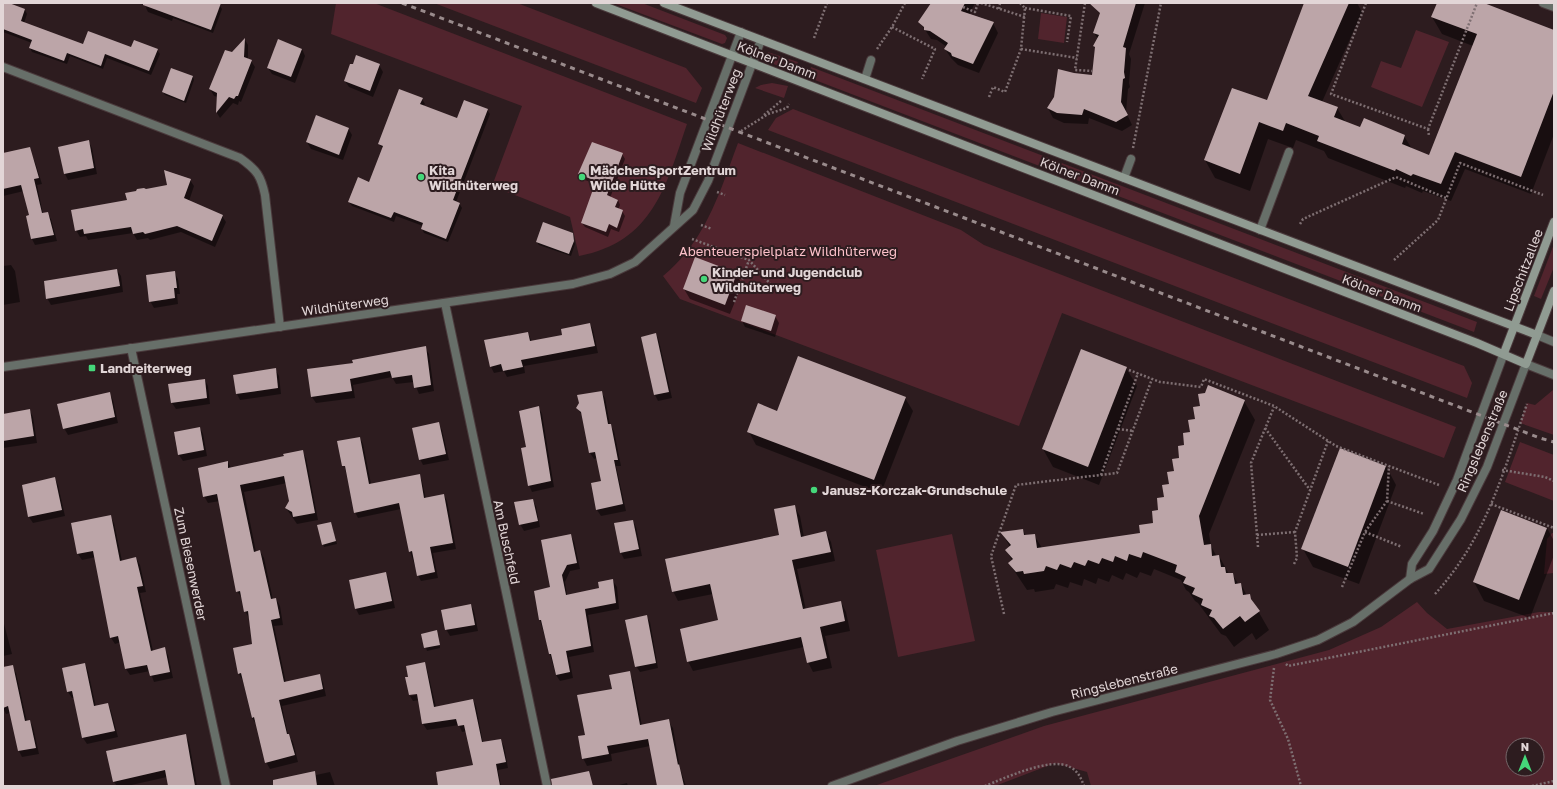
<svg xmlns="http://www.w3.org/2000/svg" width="1557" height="789" font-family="'Golos Text',sans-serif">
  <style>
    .green { fill: #51242d; fill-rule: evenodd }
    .shadow { fill: #0007 }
    .building { fill: #bca5a8 }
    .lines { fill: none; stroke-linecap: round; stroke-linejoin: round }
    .lane-casing { stroke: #4a3a3c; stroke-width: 10 }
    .street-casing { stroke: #4a3a3c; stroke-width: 10 }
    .secondary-casing { stroke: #4a3a3c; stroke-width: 10 }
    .path { stroke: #7e6f72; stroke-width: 2.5; stroke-dasharray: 2 2; stroke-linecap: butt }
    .lane { stroke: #676f69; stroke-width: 8 }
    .street { stroke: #676f69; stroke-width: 8 }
    .secondary { stroke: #909b92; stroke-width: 8 }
    .rail { stroke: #998b8c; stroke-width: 3; stroke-dasharray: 5 5; stroke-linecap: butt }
    .poi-dot { fill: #45d77a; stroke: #2d1c1f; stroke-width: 1.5 }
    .labels { text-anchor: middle; stroke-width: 4; stroke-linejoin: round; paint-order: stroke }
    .street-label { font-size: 13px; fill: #e2d6d7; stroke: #2d1c1f }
    .poi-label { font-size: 13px; font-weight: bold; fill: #e2d6d7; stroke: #2d1c1f; text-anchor: start }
    .park-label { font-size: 13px; fill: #fcc0c9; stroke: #2d1c1f }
  </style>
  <rect width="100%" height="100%" fill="#2d1c1f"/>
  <g class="green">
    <path d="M336,3H374L687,124C666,186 653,242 579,256L570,217L492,186L522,106L331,34Z"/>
    <path d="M434,3H517L686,68L702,88L696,103Z"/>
    <path d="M613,3H642L725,35L727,38L725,43L722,44Z"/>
    <path d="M1041,13L1067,17L1064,43L1038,39Z"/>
    <path d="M1416,30L1449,42L1422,107L1371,87L1381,61L1401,68Z"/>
    <path d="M768,52L798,62L794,72L766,61Z"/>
    <path d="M811,67L1477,322L1474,332L807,77Z"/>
    <path d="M772,83L788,86L784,98L755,88L761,85Z"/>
    <path d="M793,109L1464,366L1472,383L1467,398L768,130L776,118Z"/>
    <path d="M738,143L961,230L984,245L1456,427L1444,458L1062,313L1019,426L680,299L663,276C706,240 719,194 738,143Z"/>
    <path d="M1554,244V267L1541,299L1534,296Z"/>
    <path d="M1553,390L1554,435L1520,423L1527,403L1535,405Z"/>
    <path d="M1498,392L1505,394L1496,418L1489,415Z"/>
    <path d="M1486,422L1494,424L1481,460L1473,457Z"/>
    <path d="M1520,442L1554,455V501L1505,482Z"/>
    <path d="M1552,533H1554V573L1544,574L1547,539Z"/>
    <path d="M952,534L975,641L898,657L876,550Z"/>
    <path d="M1417,602L1427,613L1447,629L1539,612H1554V786H1091L1087,772L1055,763L995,786H874L1044,726L1329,650L1381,627ZM1513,745H1537V769H1513Z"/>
  </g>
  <g class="shadow">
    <path d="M3,3L25,10L27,14L24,23L83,46L157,50L160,54L151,75L107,58L103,69L70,56L67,64L32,52L30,48L32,43L3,32Z"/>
    <path d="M144,3H213L220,6L222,9L213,33L173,18L172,21L148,12L146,8L147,4Z"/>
    <path d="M932,3H975L969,15L993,23L998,33L979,73L958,65L951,58L945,49L947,47L937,40L931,39L920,22Z"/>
    <path d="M1089,3H1145L1129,54L1131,59L1129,83L1130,87L1128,89L1126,112L1132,125L1122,131L1089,118L1088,124L1064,123L1053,118L1048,108L1073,74L1093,76L1096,50L1094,46L1098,39L1094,33L1101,14Z"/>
    <path d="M1305,3H1357L1362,12L1322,102L1337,108L1346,123L1361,129L1404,136L1412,149L1430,156L1473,46L1442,34L1432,17L1438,3H1468L1554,31V134L1531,194L1465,169L1451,201L1423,191L1422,193L1406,186L1405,188L1328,158L1324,151L1296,140L1293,148L1268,139L1250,191L1215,178L1205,160L1267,102Z"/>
    <path d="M245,40L248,45V59L251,61L255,67L241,102L239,101L238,105L233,103L220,118L217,113L218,97L214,96L210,89L233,53Z"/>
    <path d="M302,49L305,56L295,83L272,74L268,68Z"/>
    <path d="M379,65L383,72L373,97L349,87L345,81Z"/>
    <path d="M193,77L194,80L186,103L165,95L163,92Z"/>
    <path d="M422,99L425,104L423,107L457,120L487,110L490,114L456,202L459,203L462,208L448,242L424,233L422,229L423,226L396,216L394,222L352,206L349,202L369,183L383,149L379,144Z"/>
    <path d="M348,128L352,135L343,160L311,149L307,142Z"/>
    <path d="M88,141L92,148L97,174L68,180L65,174Z"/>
    <path d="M622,154L625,159L610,198L618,200L620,205L618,210L622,211L625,216L619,232L611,229L608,237L585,227L582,223L596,184L582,179L579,174Z"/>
    <path d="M32,156L35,162L42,184L37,185L43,214L47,213L51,219L57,241L35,245L32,239L28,217L30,216L24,191L3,196V167Z"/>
    <path d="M190,180L194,186L189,201L222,216L226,222L215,247L181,232L150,240L148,238L137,240L133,233L88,240L86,236L80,237L76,230L128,201Z"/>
    <path d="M572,234L575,244L571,256L539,245L537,242Z"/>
    <path d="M11,265L15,271L20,302L3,305V266Z"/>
    <path d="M117,270L121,276L123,292L51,305L47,298Z"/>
    <path d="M174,272L178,279L180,294H177L178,304L154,308L150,301Z"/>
    <path d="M736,274L742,284L730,314L690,299L684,289Z"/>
    <path d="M775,316L779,323L775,337L745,327L742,321Z"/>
    <path d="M590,324L593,330L598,353L524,366L525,373L507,377L504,371L494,373L491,367L528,333L532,342L563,336Z"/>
    <path d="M656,334L659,341L672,398L658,401L655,395L642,337Z"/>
    <path d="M425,348L429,354L434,391L419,394L414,382L396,384L392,377L353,385L355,398L316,403L312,397L308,370L354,363Z"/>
    <path d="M1126,368L1137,386L1099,485L1053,467L1043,449Z"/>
    <path d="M275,369L279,376L281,394L240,400L237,394Z"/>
    <path d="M205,380L208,386L210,404L176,409L172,403L169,385Z"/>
    <path d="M601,392L605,398L610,425L614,431L621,466H616L626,511L601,516L597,510L602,482L597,458L594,459L590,453L583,416L577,408Z"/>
    <path d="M109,393L113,400L118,423L68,435L64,428Z"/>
    <path d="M905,398L913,411L881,493L756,445L749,432L778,412Z"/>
    <path d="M1244,401L1255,420L1209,534L1211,546L1217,557L1219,556L1229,574H1232L1239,585L1241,584L1247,596L1249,595L1269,630L1256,640L1252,633L1234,647L1226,636L1221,634L1198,603L1195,601L1189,592L1186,590L1181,580L1154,569L1151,576L1140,572L1137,578L1126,573L1123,580L1112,575L1109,582L1098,578L1096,584L1084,579L1082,586L1070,582L1068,588L1056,584L1054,589L1035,592L1034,589L1027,590L1009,563L1012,560L1006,550L1010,547L1002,533L1023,530L1026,536L1034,535L1042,548L1141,534L1154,524L1196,420Z"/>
    <path d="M539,408L542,414L554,487L532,492L529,485L527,448Z"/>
    <path d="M30,411L33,417L37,443L3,448V415Z"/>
    <path d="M438,423L442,430L449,460L423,465L420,459Z"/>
    <path d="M200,428L203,434L207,456L183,461L179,455Z"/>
    <path d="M360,438L363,444L371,484L419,475L422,481L426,499L444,495L447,501L456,549L433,553L438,578L421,581L418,575L410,551L401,509L358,518L355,512L339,442Z"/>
    <path d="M302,451L306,458L318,520L297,524L286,508L290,501L287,483L244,492L256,552L260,551L264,558L273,600L276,599L280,606L283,625L274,626L286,683L319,675L323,682L326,696L282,706L288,735L293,742L298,762L270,769L266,762L257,725L252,718L243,681L239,674L234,649L253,645L249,618L245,611L242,598L237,591L220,501L208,503L204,496L228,462L231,468L285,457Z"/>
    <path d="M1386,466L1396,485L1359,584L1313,567L1303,549Z"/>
    <path d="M55,479L58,485L65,516L33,523L29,517Z"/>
    <path d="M532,500L536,506L540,527L524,531L520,524Z"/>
    <path d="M794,506L800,516L804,537L826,532L831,542L835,561L797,569L806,610L841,602L846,612L850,631L825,636L832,668L813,672L808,662L804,647L693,671L688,661L719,621L713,594L678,601L673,591L781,536Z"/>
    <path d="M1501,511L1547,528L1554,541V555L1530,618L1484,601L1474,582Z"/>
    <path d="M110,516L114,523L122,561L136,558L140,565L146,592L140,593L153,651L164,649L168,655L173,678L154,682L150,671L130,675L126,669L121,642L115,644L111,638L96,557L82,560L78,554Z"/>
    <path d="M633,521L636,527L642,556L624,559L621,553Z"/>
    <path d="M331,523L337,544L324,547L323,544Z"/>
    <path d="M570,535L574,541L580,569L570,571L565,582L567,595L600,589L613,581L617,587L619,609L588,615L594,652L569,657L573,678L560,681L556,675L540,620Z"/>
    <path d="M386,573L389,580L395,608L359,615L356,609Z"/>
    <path d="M471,605L474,611L478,631L450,636L446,629Z"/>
    <path d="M646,616L650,622L658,668L640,672L636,666Z"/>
    <path d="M3,620L12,654L3,656Z"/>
    <path d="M422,634H438L440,648L427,651Z"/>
    <path d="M424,663L427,669L436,707L473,700L476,706L483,743L500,740L504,746L508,768L498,770L501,786H468L474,765L467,731L462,732L459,725L427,730L423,724L419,700L413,701L410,696L422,694H410V696L406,678L410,677Z"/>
    <path d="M85,664L88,671L96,707L108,704L111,711L118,737L87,744L83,738L74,698H72L68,692Z"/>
    <path d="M12,666L16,673L27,722L30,721L33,727L39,754L22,757L19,751L10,713L6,714L3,708V668Z"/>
    <path d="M629,673L633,680L642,726L668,721L673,728L680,768L686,786H659L650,746L611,754L612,761L587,766L583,758L586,735Z"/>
    <path d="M185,736L189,742L197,786H169L167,777L127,786H117L114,782Z"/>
    <path d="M314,772L316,775L330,772L335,786H299Z"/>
    <path d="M627,783L628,786H615Z"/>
  </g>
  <g class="building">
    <path d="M3,3H9L25,9L21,21L83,44L88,31L131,47L134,40L158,49L149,71L105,54L101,66L67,53L64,61L29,48L32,40L3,29Z"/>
    <path d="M143,3H221L211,30L143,5Z"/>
    <path d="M931,3H965L961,11L994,22L973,64L952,56L951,53L944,49L948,43L930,31L924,30V27L918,22Z"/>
    <path d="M1089,3H1136L1123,47L1126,48L1124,72L1125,78L1123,79L1121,102L1128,115L1116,122L1084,109L1082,115L1057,113L1047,108L1054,97L1058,69L1074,73L1092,75L1095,47L1093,46L1099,35L1093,33L1100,13Z"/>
    <path d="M1304,3H1349L1308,96L1338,107L1334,117L1360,127L1364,118L1405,135L1402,144L1429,155L1477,34L1431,17L1437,3H1484L1554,30V91L1521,177L1455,152L1441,184L1413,174L1411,176L1396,169L1395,171L1317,141L1319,136L1286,123L1283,131L1259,122L1240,174L1204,160L1232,88L1267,100Z"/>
    <path d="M245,38L244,57L252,60L238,96H236L234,99L229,97L216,113L217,93L209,89L225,50L232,52Z"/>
    <path d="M278,39L302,49L291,77L267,68Z"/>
    <path d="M356,55L380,64L370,91L344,81L350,64H353Z"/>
    <path d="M171,68L193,76L184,101L162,92Z"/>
    <path d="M399,89L423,98L420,104L457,118L464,100L488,109L453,200L460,203L446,239L421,229L423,223L394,212L391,218L348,202L358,177L369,182L383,146L378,144Z"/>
    <path d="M316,115L349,128L339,155L306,142Z"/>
    <path d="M89,140L94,168L64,174L58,147Z"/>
    <path d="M592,142L623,153L607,195L618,200L615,207L623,210L617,228L609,224L606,232L581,223L596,181L578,174Z"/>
    <path d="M30,147L39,178L34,179L42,213L48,212L54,235L31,239L26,216L29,215L21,185L3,189V153Z"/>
    <path d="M164,170L191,179L184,198L223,215L212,241L177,226L145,234L143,232L133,234L131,227L84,234L83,229L75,231L71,210L127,200L125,193L136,191L137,189L144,188L146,189L167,185Z"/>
    <path d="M543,222L573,233L574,241L569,254L536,242Z"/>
    <path d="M695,257L737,273L725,305L683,289Z"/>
    <path d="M117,269L120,286L46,299L44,281Z"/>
    <path d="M175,271L177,288H174L175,298L149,302L146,275Z"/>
    <path d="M746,305L776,315L771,331L741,321Z"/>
    <path d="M590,323L595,346L521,360L523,367L503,371L501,364L490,367L484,340L528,332L530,341L562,335L561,329Z"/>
    <path d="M656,333L669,392L654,395L641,337Z"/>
    <path d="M426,346L431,385L414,388L412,375L392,378L390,371L350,379L352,391L311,397L307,369L353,363L352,360Z"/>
    <path d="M1081,349L1127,367L1088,467L1042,449Z"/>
    <path d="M798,356L906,397L874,480L747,432L758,403L777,411Z"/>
    <path d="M276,368L278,388L236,394L233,375Z"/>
    <path d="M205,379L207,398L171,403L168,384Z"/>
    <path d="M1208,385L1245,400L1199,516L1204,545L1211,544L1212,556L1219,555L1221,567H1225L1226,573H1233L1235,584L1241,583L1243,595L1250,594L1251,599L1260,611L1245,622L1240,616L1223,629L1214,618L1209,616L1212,610L1201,605L1203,599L1192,594L1195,588L1183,583L1186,577L1175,572L1177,565L1143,552L1141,558L1129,554L1127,561L1115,556L1113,562L1102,558L1099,564L1088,560L1085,566L1074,562L1071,568L1060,564L1057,570L1046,566L1044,571L1024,574L1023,571L1016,572L1008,563L1013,559L1005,550L1011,545L1000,532L1023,529L1024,535L1035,534L1037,548L1140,533L1139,525L1153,523L1152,511L1158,510L1157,498L1164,497L1162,485L1169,484L1167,472L1174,471L1172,459L1179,458L1178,446L1184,445L1183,433L1190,432L1188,420L1195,419L1193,407L1200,406L1198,394L1205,393Z"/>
    <path d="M602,391L608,424H611L618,460H614L623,504L596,510L591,483L601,481L595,452L589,453L581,412L576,408L579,403L577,395Z"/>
    <path d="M110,392L115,417L63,429L57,404Z"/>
    <path d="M539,406L551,481L528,486L521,448L526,447L519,411Z"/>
    <path d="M30,409L34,436L3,441V414Z"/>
    <path d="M439,422L446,454L419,460L412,428Z"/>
    <path d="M200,427L204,450L178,455L174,432Z"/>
    <path d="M360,437L369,484L420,474L424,498L444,494L453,543L430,547L435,572L417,576L412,551L409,552L399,503L354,513L345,466H342L337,441Z"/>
    <path d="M1340,448L1386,466L1348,567L1301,549Z"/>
    <path d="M303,450L315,513L293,517L292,512L285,508L289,501L284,476L240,485L254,552L260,550L271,599L276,598L280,618L271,620L284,682L320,674L323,689L279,700L287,734H289L295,755L265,763L254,717L252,718L241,673L238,674L233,648L252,644L248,611L244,612L240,591L236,592L217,494L203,497L198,468L228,461V468L284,456L283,454Z"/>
    <path d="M55,477L62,510L28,517L22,485Z"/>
    <path d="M533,499L538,521L519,525L514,502Z"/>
    <path d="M795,505L801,537L826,531L831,552L792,560L803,609L841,601L845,621L820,627L827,658L807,663L801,637L687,662L680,629L718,620L710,584L672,592L665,559L779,535L774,509Z"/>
    <path d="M1501,510L1547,528L1519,600L1473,582Z"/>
    <path d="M111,515L120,561L136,557L143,586L137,587L151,651L165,647L170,672L150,676L147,665L125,669L118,636L110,638L93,551L77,554L71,523Z"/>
    <path d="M633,520L639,549L620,553L614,523Z"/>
    <path d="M331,522L336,541L322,545L317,525Z"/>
    <path d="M571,534L577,563L567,565L562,575L566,595L599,588L598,582L613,579L616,603L585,609L591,646L566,651L570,672L556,675L551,654H549L541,620H539L534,591L550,587L541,540Z"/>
    <path d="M386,572L392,601L355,609L349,580Z"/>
    <path d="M471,604L475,625L445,630L441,610Z"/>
    <path d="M647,615L656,663L635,667L625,620Z"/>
    <path d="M437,630L440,645L424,648L421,634Z"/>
    <path d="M425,662L434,707L473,699L482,742L501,739L506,762L496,764L500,786H438L436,772L473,765L464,725L458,726L456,719L422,724L417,694L409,695L405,677H408L406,666Z"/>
    <path d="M85,663L94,706L108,703L115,731L82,738L72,691L67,692L62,668Z"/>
    <path d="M13,665L25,721L30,720L36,748L18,751L8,706L3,708V667Z"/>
    <path d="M630,671L640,725L669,719L678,765L679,764L684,786H657L648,739L607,746L609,754L582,759L578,736L585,735L577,695L612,689L609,675Z"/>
    <path d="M186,734L195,786H168L165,770L113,782L106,751Z"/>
    <path d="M315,771L317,786H273V780Z"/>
    <path d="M589,771L593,786H552L551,779Z"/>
  </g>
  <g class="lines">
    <g class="lane-casing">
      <g id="lane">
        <path d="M1543,3L1554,7"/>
        <path d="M865,79L871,60"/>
        <path d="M1124,178L1131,159"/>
        <path d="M1260,230L1289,152"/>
      </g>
    </g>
    <g class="street-casing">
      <g id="street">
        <path d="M3,67L240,158C257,170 261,176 265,195L280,327"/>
        <path d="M674,226L680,193L741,32"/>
        <path d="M445,303L547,786"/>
        <path d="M1537,335L1554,342"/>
        <path d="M131,348L226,786"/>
        <path d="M3,367L573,284L610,274L635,262L693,210L708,181L761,40"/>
        <path d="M1410,579L1412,564L1433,531L1457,480L1504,353"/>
        <path d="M832,786L957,741L1052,712L1276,654L1318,640L1353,622L1410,579L1429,569L1461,519L1487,467L1526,364L1554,375"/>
      </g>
    </g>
    <g class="secondary-casing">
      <g id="secondary">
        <path d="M596,3L1477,343L1526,364L1554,291"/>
        <path d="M664,3L1537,335"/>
        <path d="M1504,353L1554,222"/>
      </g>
    </g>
    <g class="path">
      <path d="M981,3L1025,17"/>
      <path d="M1085,3L1075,70L1092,71"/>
      <path d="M1366,3L1331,94L1428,129L1477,3"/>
      <path d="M726,4V3"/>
      <path d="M963,7L975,12L978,3"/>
      <path d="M1025,8L1071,16L1067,42"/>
      <path d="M999,9L1000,3"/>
      <path d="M892,27L935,49L922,79"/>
      <path d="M814,38L827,3"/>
      <path d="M877,49L892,27L905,3"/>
      <path d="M1021,49L1077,58"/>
      <path d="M989,97L993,87L1005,92L1021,49L1025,8L1020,3"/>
      <path d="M764,115L781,101"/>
      <path d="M1428,129L1429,136"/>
      <path d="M741,131L768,114L787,108L789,104"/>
      <path d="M1133,148L1161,3"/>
      <path d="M717,192L725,195"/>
      <path d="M1300,224L1303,219L1396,177L1446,198"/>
      <path d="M701,225L712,229"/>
      <path d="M692,239L749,260L774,288"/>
      <path d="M1394,260L1438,220L1460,163L1543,195"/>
      <path d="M734,302L749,260"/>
      <path d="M1129,370L1160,382L1201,387L1204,379L1274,406L1336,446L1439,485"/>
      <path d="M1265,428L1310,490"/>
      <path d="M1118,429L1133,431"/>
      <path d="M1502,470L1545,477L1554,481"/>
      <path d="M1101,475L1138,373"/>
      <path d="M1387,501L1424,514"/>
      <path d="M1491,504L1554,528"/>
      <path d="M1365,532L1402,547"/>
      <path d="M1257,535L1295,532"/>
      <path d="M1258,547L1251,463L1274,407"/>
      <path d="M1294,564L1297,558L1295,532L1328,441"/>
      <path d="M1342,587L1365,532L1387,501L1389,466"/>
      <path d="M1435,594C1486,538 1503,473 1527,404"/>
      <path d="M1004,614L991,556L1016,485L1117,473L1152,379"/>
      <path d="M1286,664L1288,666L1554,613"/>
      <path d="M1274,668L1270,700L1288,739L1301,786"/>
      <path d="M985,786C1003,779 1051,756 1070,767C1078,771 1081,778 1084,786"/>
      <path d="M1532,786L1554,781"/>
    </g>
    <use href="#lane" class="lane"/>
    <use href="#street" class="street"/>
    <use href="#secondary" class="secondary"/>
    <path class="rail" d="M402,3L1540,438L1554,442"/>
  </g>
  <g class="poi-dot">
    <circle cx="421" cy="177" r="4"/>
    <circle cx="582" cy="177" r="4"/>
    <circle cx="704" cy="279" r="4"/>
    <rect x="88" y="364" width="8" height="8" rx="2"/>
    <circle cx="814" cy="490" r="4"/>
  </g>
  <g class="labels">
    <g class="street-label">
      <text transform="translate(777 60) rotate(21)" y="5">Kölner Damm</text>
      <text transform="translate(721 110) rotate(-69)" y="5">Wildhüterweg</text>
      <text transform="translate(1080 176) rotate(21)" y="5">Kölner Damm</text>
      <text transform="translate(1523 270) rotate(-69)" y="5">Lipschitzallee</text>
      <text transform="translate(1382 293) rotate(21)" y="5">Kölner Damm</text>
      <text transform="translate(345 305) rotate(-8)" y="5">Wildhüterweg</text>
      <text transform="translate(1482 441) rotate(-67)" y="5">Ringslebenstraße</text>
      <text transform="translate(507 542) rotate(78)" y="5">Am Buschfeld</text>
      <text transform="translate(191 564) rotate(78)" y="5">Zum Biesenwerder</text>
      <text transform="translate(1124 681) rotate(-14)" y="5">Ringslebenstraße</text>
    </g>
    <g class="poi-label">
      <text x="429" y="175">Kita<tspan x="429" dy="15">Wildhüterweg</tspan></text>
      <text x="590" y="175">MädchenSportZentrum<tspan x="590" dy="15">Wilde Hütte</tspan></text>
      <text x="712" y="277">Kinder- und Jugendclub<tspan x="712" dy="15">Wildhüterweg</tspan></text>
      <text x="100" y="373">Landreiterweg</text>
      <text x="822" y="495">Janusz-Korczak-Grundschule</text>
    </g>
    <g class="park-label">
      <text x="788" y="256">Abenteuerspielplatz Wildhüterweg</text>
    </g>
  </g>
  <rect width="1557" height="789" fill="none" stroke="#e2d6d7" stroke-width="8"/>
  <g transform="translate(1525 757)"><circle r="19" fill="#2d1c1f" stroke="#756669"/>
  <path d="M0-3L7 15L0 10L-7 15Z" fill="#45d77a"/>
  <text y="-6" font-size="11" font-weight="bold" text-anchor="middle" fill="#e2d6d7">N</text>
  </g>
</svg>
